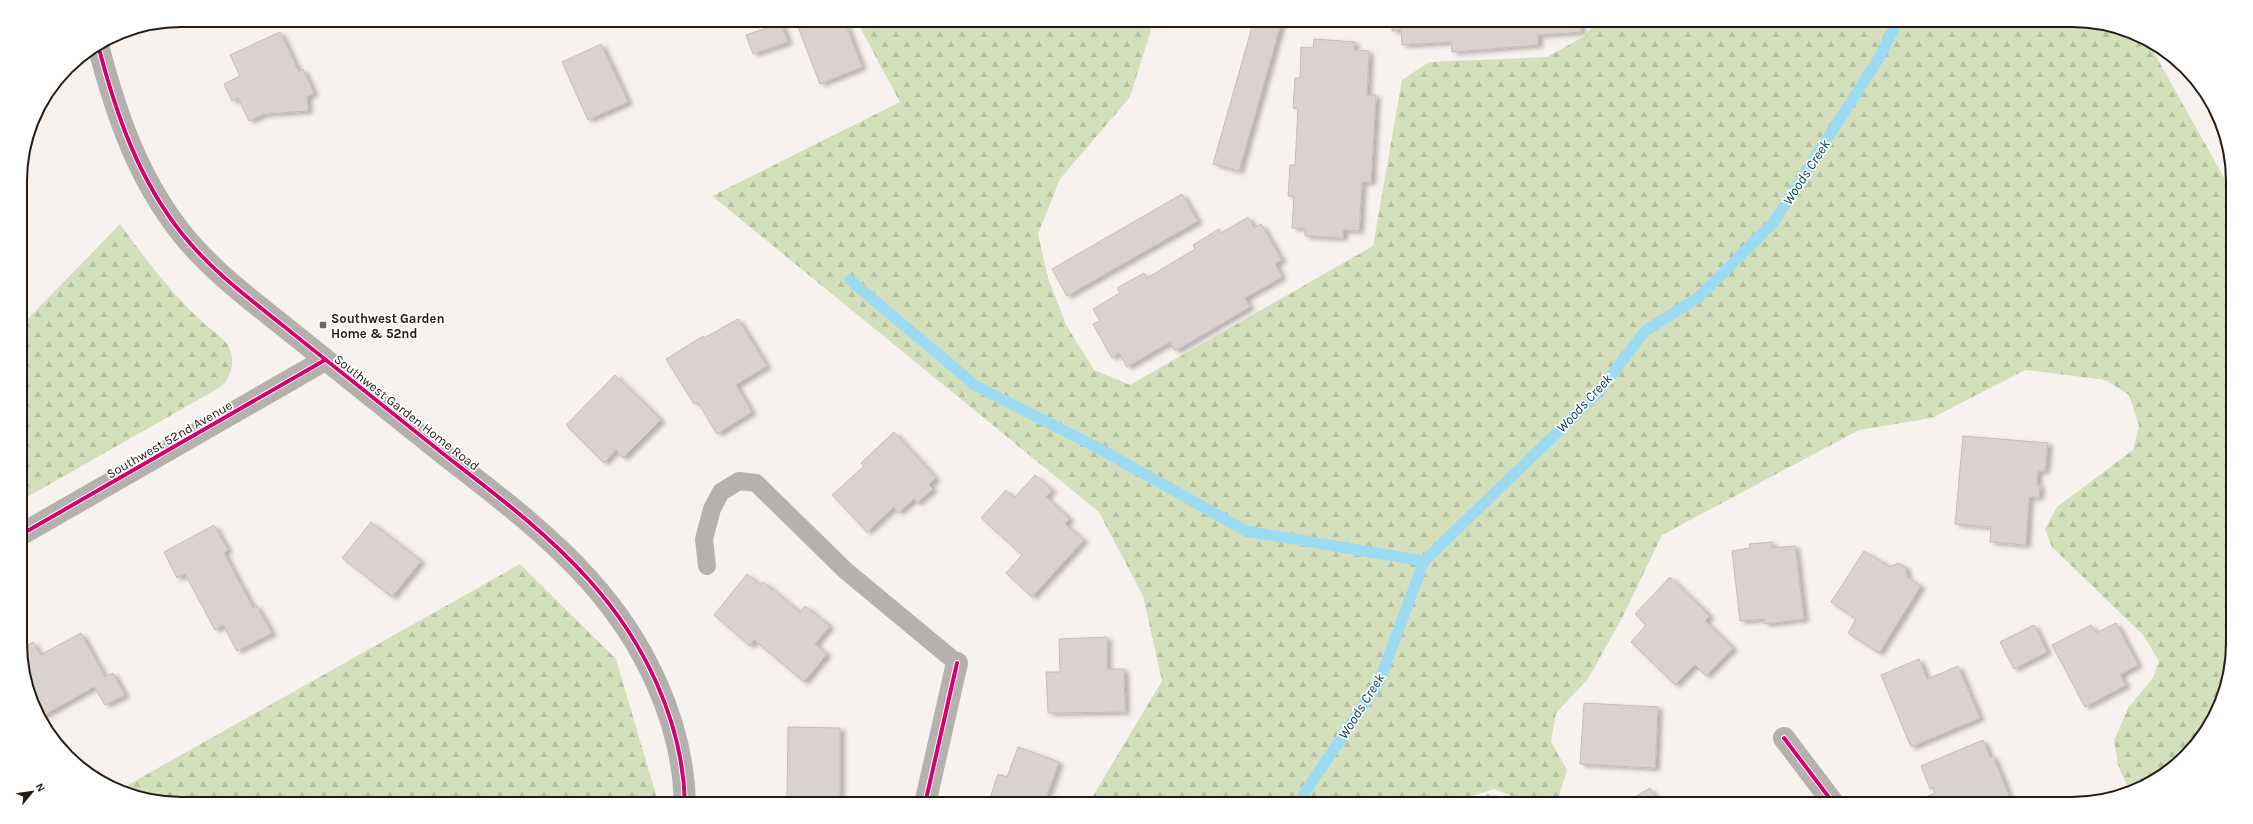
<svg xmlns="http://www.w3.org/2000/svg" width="2253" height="824" font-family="Karla,sans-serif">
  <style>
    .forest { fill: url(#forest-firs) }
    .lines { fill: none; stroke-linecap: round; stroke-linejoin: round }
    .stream { stroke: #9ddbf3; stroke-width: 11 }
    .building { fill: #d9d2ce; stroke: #c4beba; filter: url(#shadow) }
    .lane { stroke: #b5b1af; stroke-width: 18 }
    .street { stroke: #b5b1af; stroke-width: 22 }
    .secondary { stroke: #b4b0ae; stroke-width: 22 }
    .cycleway-casing { stroke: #fff; stroke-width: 6 }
    .cycleway { stroke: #d6006c; stroke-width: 4 }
    .poi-dot { fill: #6d6662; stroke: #fff; stroke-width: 1.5 }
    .labels { text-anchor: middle; stroke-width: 3.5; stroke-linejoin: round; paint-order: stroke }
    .poi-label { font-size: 13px; font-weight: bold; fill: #221b16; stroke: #fff; text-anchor: start }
    .street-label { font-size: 13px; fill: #221b16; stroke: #fff }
    .water-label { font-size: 14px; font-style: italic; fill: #013b4e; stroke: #fff }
    .rim { fill: none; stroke: #221b16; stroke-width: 2 }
  </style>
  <defs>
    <pattern id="forest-firs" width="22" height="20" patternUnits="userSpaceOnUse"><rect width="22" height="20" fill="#d3e0bb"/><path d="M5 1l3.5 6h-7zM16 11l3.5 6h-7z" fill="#b5c0a0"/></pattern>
    <filter id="shadow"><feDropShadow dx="4.5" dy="2.5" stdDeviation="2" flood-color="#0004"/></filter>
  </defs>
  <rect width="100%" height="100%" fill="#f8f2ee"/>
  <g class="forest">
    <path d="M856,20H1163L1152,27L1130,97L1060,179L1038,234L1048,278L1066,325L1094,370L1130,385L1373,246L1402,80L1429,62L1547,57L1585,36L1597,20H2072L2124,28L2147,40L2232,192L2233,643L2225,695L2206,733L2170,771L2130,792L2118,765L2114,741L2128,708L2153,678L2159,661L2143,635L2052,547L2045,529L2057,507L2133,450L2139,426L2129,395L2106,380L2025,370L1932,418L1859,430L1662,535L1622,618L1588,679L1556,713L1551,742L1567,770L1558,799L1532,804L1494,789L1466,798L1457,804H1088L1162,681L1143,596L1099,512L712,196L900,102Z"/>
    <path d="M120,224C146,260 173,296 207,326C215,333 229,341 231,353C235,366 229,380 219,388L22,500L21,326Z"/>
    <path d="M520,564L616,659L656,795V804H429L422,802L306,801L302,804C252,804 162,812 119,790Z"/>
  </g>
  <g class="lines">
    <g class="stream">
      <path d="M850,280L976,386L1100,449L1246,531L1424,561"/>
      <path d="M1297,804L1379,682L1424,561L1596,395L1645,331L1699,297L1773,223L1879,58L1898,20"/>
    </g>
  </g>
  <g class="building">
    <path d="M817,20H844L862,67L820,84L798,27Z"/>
    <path d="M1254,20H1282L1239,171L1213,164Z"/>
    <path d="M1392,20H1580L1581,32L1538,35V45L1452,52L1451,42L1402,45L1401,30L1392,31Z"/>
    <path d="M781,23L788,42L753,54L746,35Z"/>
    <path d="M280,32L299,72L303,69L314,93L307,97L308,111L264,114L249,121L238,98L232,101L224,84L240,76L230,55Z"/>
    <path d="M1314,39L1355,42L1354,50L1369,51L1367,95H1376L1371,182H1362L1359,231L1343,230V238L1305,236V228H1292L1294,196H1288L1290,165H1295L1298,109L1293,108L1295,78H1300L1301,47L1313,48Z"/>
    <path d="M601,44L628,102L588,120L562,62Z"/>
    <path d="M1182,194L1198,221L1067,296L1052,269Z"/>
    <path d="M1248,217L1254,228L1261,224L1282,260L1275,264L1282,277L1245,298L1250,307L1175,351L1170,342L1127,367L1119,353L1112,358L1093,324L1100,321L1093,309L1120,293L1117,288L1144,273L1147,278L1195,249L1193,245L1219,229L1221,233Z"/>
    <path d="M738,319L767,366L736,385L752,412L717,434L697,401L694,404L666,359L703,336L704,338Z"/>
    <path d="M615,375L661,420L623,458L616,450L604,463L566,425Z"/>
    <path d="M894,432L936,478L929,485L933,489L917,503L914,499L898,513L894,507L867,532L832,495L864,466L861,463Z"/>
    <path d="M1963,436L2048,443L2045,471H2038L2037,485H2040L2039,498L2029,497L2026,545L1990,542L1991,527L1955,524Z"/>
    <path d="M1035,475L1052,490L1046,497L1070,519L1065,524L1084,540L1032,597L1006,573L1022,555L981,518L1006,490L1014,498Z"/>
    <path d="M371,522L421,561L392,597L342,558Z"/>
    <path d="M214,525L228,550L224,553L253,608L256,605L272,633L237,651L223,625L215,630L185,574L177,578L164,552Z"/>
    <path d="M1772,542V548L1795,546L1804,619L1764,624V619L1740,621L1732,551L1750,548L1749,544Z"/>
    <path d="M1864,551L1890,567L1898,563L1906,568L1907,577L1921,586L1879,653L1848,633L1856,619L1831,602Z"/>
    <path d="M747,574L760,585L763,582L800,612L805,606L830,626L815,644L827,654L804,682L754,640L750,646L714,615Z"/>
    <path d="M1670,577L1710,616L1705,621L1733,648L1706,676L1695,665L1675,685L1631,642L1646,625L1635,614Z"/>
    <path d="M2116,623L2138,665L2120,675L2126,685L2085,707L2052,645L2091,625L2096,633Z"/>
    <path d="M2034,625L2047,652L2014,669L2000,642Z"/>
    <path d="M81,633L105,677L113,673L125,695L105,705L94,687L39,718L23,674V648L33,642L40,655Z"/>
    <path d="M1107,637V669H1124L1125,712L1048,713L1046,672H1060L1059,639Z"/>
    <path d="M1919,659L1927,679L1958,666L1980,718L1911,747L1881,675Z"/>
    <path d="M1584,703L1658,707L1655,768L1580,764Z"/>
    <path d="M788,727L840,728V804H787Z"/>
    <path d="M1983,740L1990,757L1993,756L2012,803L1920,804L1918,800L1935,793L1933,787L1930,789L1921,766Z"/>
    <path d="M1018,747L1059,762L1044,804H988L998,774L1007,777Z"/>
    <path d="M1650,788L1659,804H1623Z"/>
    <path d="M1488,794L1496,804H1477Z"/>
  </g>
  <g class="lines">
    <path class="lane" d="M707,566L704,539L712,509L721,492L739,481L756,483L846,571L957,663"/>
    <g class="street">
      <path d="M22,534L325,360"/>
      <path d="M1784,738L1834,804"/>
      <path d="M925,804L957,663"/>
    </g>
    <path class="secondary" d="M98,45C116,114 138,179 183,235C212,271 250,299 286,328C339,371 393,413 446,456C495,494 547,533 589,580C644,641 683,721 685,804"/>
    <g class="cycleway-casing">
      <g id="cycleway">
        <path d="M98,45C116,114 138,179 183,235C212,271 250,299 286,328C339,371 393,413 446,456C495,494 547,533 589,580C644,641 683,721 685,804"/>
        <path d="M22,534L325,360"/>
        <path d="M1784,738L1834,804"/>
        <path d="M925,804L957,663"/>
      </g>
    </g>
    <use href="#cycleway" class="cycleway"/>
  </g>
  <rect class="poi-dot" x="319" y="321" width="8" height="8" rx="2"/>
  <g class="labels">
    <g class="poi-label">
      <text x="331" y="323">Southwest Garden<tspan x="331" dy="15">Home &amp; 52nd</tspan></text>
    </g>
    <g class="street-label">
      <text transform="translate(407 412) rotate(38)" y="5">Southwest Garden Home Road</text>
      <text transform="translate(169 439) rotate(-30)" y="5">Southwest 52nd Avenue</text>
    </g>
    <g class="water-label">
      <text transform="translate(1806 172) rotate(-57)" y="5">Woods Creek</text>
      <text transform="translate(1584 403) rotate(-47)" y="5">Woods Creek</text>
      <text transform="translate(1361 706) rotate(-58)" y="5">Woods Creek</text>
    </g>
  </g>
  <path d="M0 0H2253V824H0ZM181 27H2072A154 154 0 0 1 2226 181V643A154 154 0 0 1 2072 797H181A154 154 0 0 1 27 643V181A154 154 0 0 1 181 27Z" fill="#fff" fill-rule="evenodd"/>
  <path class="rim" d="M181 27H2072A154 154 0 0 1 2226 181V643A154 154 0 0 1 2072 797H181A154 154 0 0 1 27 643V181A154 154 0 0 1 181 27Z"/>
  <g transform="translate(32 792) rotate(61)" stroke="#ffffff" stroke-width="3" paint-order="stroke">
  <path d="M0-3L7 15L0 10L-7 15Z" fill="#221b16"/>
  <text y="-6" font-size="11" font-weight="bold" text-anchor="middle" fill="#221b16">N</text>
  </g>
</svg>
